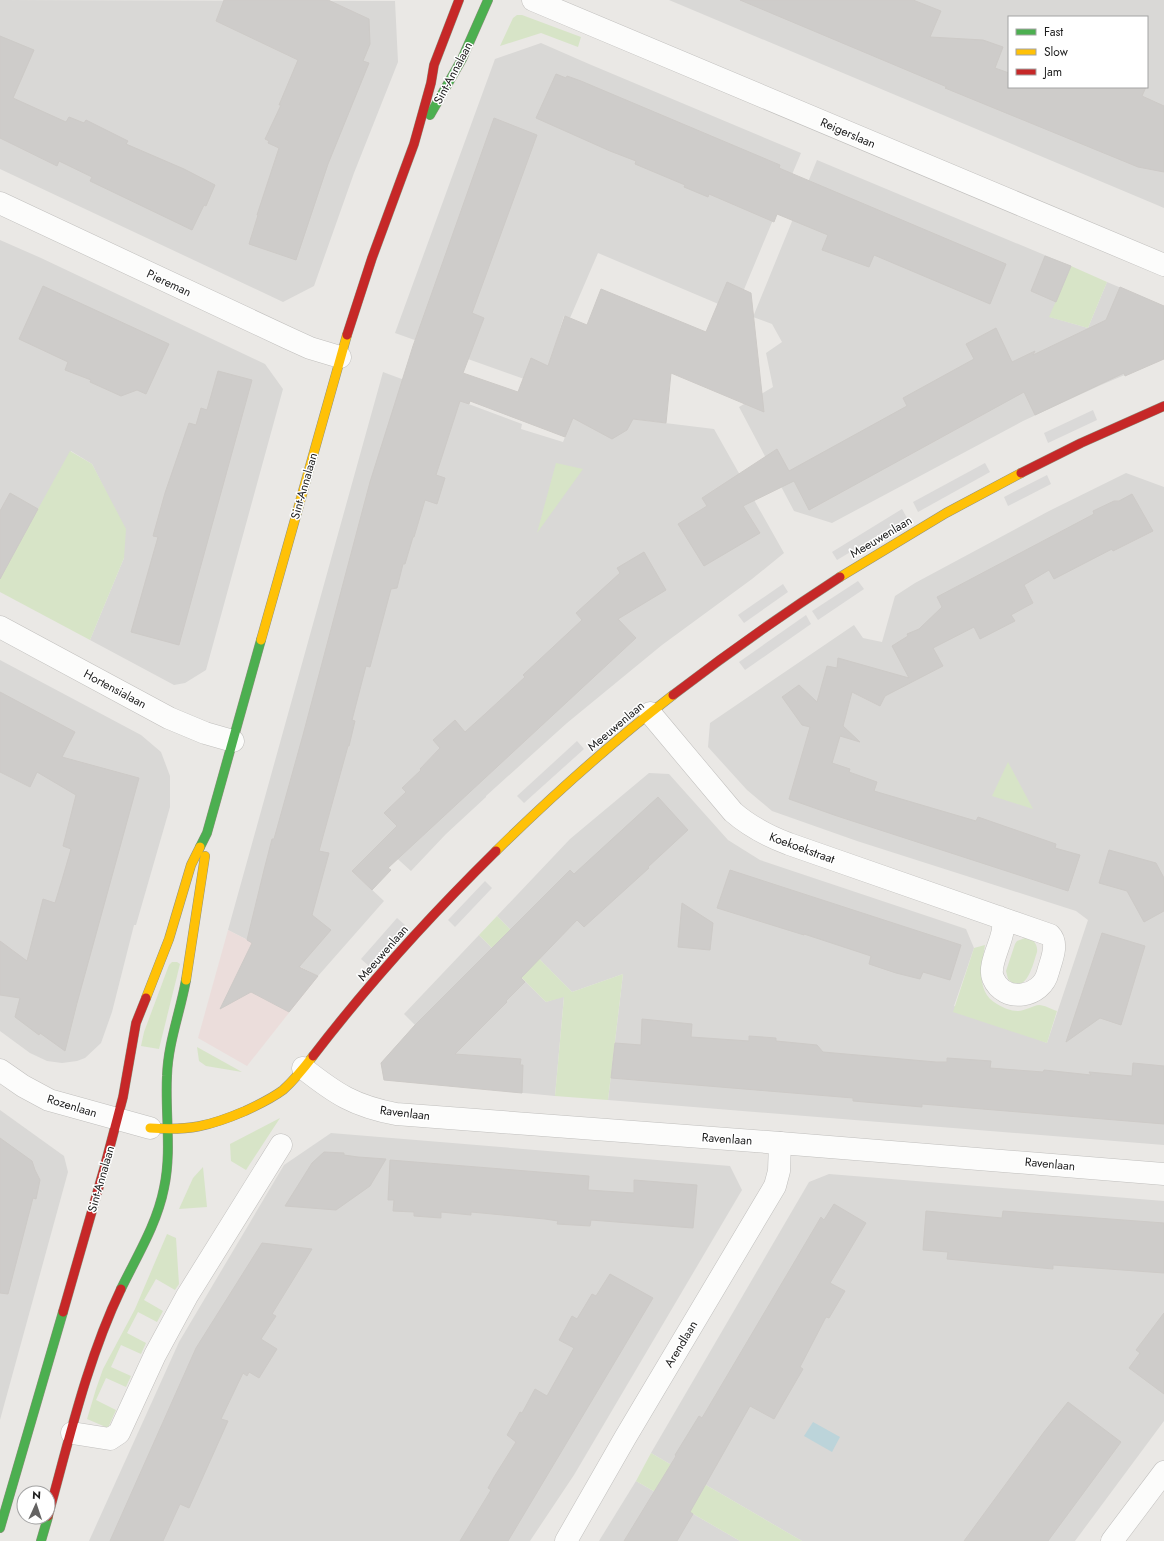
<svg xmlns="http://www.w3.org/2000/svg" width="1164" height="1541" font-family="Jost,sans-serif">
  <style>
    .residential { fill: #d9d8d6; fill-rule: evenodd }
    .commercial { fill: #ebdddb }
    .grass { fill: #d7e4c7 }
    .parking { fill: #dad9d8 }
    .water { fill: #bcd4da }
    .building { fill: #ceccca; stroke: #cdcac7 }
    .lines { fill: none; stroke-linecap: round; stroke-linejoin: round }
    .street-casing { stroke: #c0bfbd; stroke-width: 23 }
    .fast-casing { stroke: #90917f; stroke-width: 10 }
    .slow-casing { stroke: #90917f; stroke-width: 10 }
    .jam-casing { stroke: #90917f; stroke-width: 10 }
    .street { stroke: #fcfcfb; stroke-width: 22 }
    .fast { stroke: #4caf50; stroke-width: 9 }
    .slow { stroke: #ffc107; stroke-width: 9 }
    .jam { stroke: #c62828; stroke-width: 9 }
    .labels { text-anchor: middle; stroke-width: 3; stroke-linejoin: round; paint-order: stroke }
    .street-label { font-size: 12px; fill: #1c1c1c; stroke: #fff }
  </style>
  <rect width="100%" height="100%" fill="#eae8e5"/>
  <g class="residential">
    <path d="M0,0L395,1L398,62L354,173L314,286L283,302L0,169Z"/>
    <path d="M669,0H1164V208L1157,205ZM1009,17H1147V87H1009Z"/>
    <path d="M541,43L589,64L801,153L735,311L598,253L570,318L564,316L546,375L541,385L395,333L495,59Z"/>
    <path d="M817,160L1071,266L1050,317L1088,328L1107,282L1164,306V327L1160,360L1101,385L1023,421L832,523L794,511L739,407L773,387L766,353L782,342L772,324L753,317Z"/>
    <path d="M0,240L41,258L265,364L283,389L206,670L185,683L174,685L90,640L124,558L106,492L92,464L71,451L0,578Z"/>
    <path d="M383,372L522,424L521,429L563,442L575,412L714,429L784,553L752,579L662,645L567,723L486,796V797L446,834L411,871L380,843L352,871L384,901L318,976L228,930Z"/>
    <path d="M1126,473L1164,487V1145L608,1100L623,974L572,992L497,916L570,839L649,773L669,774L728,840L760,860L966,929L974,948L954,1006L1047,1043L1088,920L1076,911L857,841L772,811L747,790L708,747L710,723L854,625L863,638L882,642L895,596L915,583L1049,511Z"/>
    <path d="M0,660L141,735L161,752L170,776V807L136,925H134L112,1012L101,1043L85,1058L77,1061L62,1063L47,1061L30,1053L0,1031Z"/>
    <path d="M479,935L546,1002L564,996L555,1096L384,1080L381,1063L415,1025L404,1014Z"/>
    <path d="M0,1110L64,1156L68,1172L0,1420Z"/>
    <path d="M331,1133L730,1166L742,1190L574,1475L530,1541H89L179,1342L284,1165Z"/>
    <path d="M829,1174L1164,1201V1421L1075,1541H802L651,1453L809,1182Z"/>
    <path d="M636,1481L740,1541H599Z"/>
  </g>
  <path class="commercial" d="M228,930L318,976L247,1066L198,1038Z"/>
  <g class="grass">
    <path d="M517,15H522L581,37L578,47L541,33L500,46L513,18Z"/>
    <path d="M1071,266L1107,282L1088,328L1049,317Z"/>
    <path d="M70,451L92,464L126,529L124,558L90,640L0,592V578Z"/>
    <path d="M556,463L583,469L537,533Z"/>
    <path d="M1008,762L1033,809L992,796Z"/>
    <path d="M497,916L572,992L623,974L608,1100L555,1096L564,997L546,1002L479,935Z"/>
    <path d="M1025,938C1033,938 1038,944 1037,952C1033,964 1026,997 1008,979L1006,971L1015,944L1017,941Z"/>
    <path d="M985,945C982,965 975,992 997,1004C1004,1008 1010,1011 1018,1011C1025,1011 1034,1005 1039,1005C1044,1005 1051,1009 1057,1011L1047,1043L953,1012L974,948Z"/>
    <path d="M172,962H177L180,964L159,1049L141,1046L144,1032L169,965Z"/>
    <path d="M197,1047L242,1072L206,1066L199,1061Z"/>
    <path d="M280,1118L246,1170L231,1161L230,1144Z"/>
    <path d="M203,1167L207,1207L179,1209L193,1178Z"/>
    <path d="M167,1234L176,1238L179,1284L175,1290L156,1279L144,1300L163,1311L157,1322L138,1312L127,1333L146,1343L141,1354L121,1345L111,1367L131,1376L126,1387L106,1378L96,1400L116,1410L108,1428L87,1419L96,1389L103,1369L135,1309Z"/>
    <path d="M651,1453L802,1541H740L636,1481Z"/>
  </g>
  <g class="parking">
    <path d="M1093,410L1097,420L1048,443L1044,433Z"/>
    <path d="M985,463L990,472L918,512L913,502Z"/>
    <path d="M1047,475L1051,484L1008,506L1004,497Z"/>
    <path d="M902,509L907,518L837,560L832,552Z"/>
    <path d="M858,581L864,589L818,620L812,611Z"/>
    <path d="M783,584L788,592L744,623L738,615Z"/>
    <path d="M806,615L811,624L745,670L739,662Z"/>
    <path d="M577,741L584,749L524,803L517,796Z"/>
    <path d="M485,881L492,888L455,927L448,920Z"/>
    <path d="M397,918L405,925L369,966L361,959Z"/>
  </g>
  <path class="water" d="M813,1422L840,1437L832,1452L804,1436Z"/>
  <g class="building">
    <path d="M224,0H328L369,19L370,44L363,61L369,63L328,164L296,260L249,244L258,215H257L279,148L268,143L269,141L265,139L281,105H279L298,60L216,21Z"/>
    <path d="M740,0H913L941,11L930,37L983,40L1003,47L995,68L1009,73V87H1146L1142,96L1164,106V172L1138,167L945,88L947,87Z"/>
    <path d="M0,36L34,50L13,98L66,122L69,117L84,123L86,120L128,141L126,144L184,169L215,185L206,206L204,205L192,230L90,181L92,177L59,161L57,166L0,138Z"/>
    <path d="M556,74L566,78L567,76L581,81L780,165L779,168L1006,264L990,304L874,255L869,267L822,250L828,235L777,214L774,222L709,194L708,197L684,187L685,185L635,164L636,161L610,151L536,118Z"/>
    <path d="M494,118L537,135L472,313L484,318L463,373L518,392L531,358L548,366L565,316L587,325L601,289L706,332L727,282L751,293L764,412L671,373L666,423L633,419L627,430L612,439L573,418L565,437L470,401L469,404L460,401L436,475L445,478L437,504L425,500L414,537H413L405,564H403L397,588L391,589L370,667L366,666L352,720L355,721L349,746H348L319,851L329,853L312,915L331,930L299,967L318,976L289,1012L251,992L220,1009L252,943L247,940L264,870L272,839H274L303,735L370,482L413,346Z"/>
    <path d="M1045,256L1071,266L1056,302L1031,291Z"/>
    <path d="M43,286L169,344L146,394L137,390L121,396L90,382L91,380L65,370L68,362L19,339Z"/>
    <path d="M1120,287L1164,306V359L1125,376L1124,373L1035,415L1024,392L809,510L794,481L743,506L760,533L704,566L678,524L707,506L702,498L777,449L789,471L907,406L903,398L974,359L966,344L996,328L1012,362L1035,351L1033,355L1106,320Z"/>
    <path d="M218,371L252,380L179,645L131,632L158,537L153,536L165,493L189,423L196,425L201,408L207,410Z"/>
    <path d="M10,493L38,509L0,579V511Z"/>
    <path d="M1132,494L1153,531L1113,551L1112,549L1054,579L1049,570L1024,585L1033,603L1011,615L1015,621L980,639L974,627L933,648L943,666L885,696L880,706L852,692L843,726L860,742L840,736L832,763L850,769L849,772L877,782L874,791L976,821L978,817L1056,844L1055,848L1080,855L1068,891L837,816L789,799L810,727L802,725L782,697L799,685L817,702L827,666L837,668L838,658L909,678L892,646L908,636L907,634L919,629L942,607L937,597L1094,514L1093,511L1114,501H1119Z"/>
    <path d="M644,552L666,590L618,619L636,638L388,868L391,870L372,890L352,871L397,826L384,813L406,792L402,788L421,770L420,769L440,748L433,740L455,720L465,732L485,714L525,677L523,675L582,620L576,613L620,573L617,568Z"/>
    <path d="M0,692L75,732L62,757L139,778L77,1003L65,1051L40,1033L39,1035L15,1017L20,998L0,995V941L27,961L43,899L55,903L62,880L71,849L63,846L76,795L37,772L30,787L0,772Z"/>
    <path d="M658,797L688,830L648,867L649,868L584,927L577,920L521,978L525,982L506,1001L507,1002L455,1054L521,1059L520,1065H523L522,1093L384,1080L381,1063L415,1025L570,870L574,874Z"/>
    <path d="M1109,850L1156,863L1164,878V911L1144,922L1127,891L1099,883Z"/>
    <path d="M730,870L961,945L950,980L923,972L920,979L896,973L869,964L871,956L804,934V935L717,908Z"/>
    <path d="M682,903L713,923L710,950L678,947Z"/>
    <path d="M1102,933L1145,946L1121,1025L1100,1018L1066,1042Z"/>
    <path d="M642,1019L692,1024L691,1037L749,1041V1036L776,1038V1041L817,1045L823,1052L936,1062H947V1058L991,1061L990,1068L1043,1072L1044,1070L1091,1075L1089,1072L1132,1076L1133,1063L1164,1066V1124L922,1104V1107L853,1101V1098L611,1078L615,1043L641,1045Z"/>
    <path d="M0,1138L32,1161L35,1170L40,1180L36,1199L33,1198L8,1294L0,1293Z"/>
    <path d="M324,1152L344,1153V1155L358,1157L386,1159L370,1186L336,1210L285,1206L312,1163Z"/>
    <path d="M390,1160L589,1176L588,1190L634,1193V1180L697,1185L693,1228L591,1220L590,1226L557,1224L558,1221L545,1219L471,1212V1215L441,1212V1218L414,1216V1212L393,1211L394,1200H388Z"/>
    <path d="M834,1204L866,1223L830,1283L845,1291L829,1318L826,1317L800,1367L803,1369L774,1419L750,1406L690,1512L693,1514L677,1541H624L676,1456L675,1455L699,1416L702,1418L821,1217L824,1220Z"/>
    <path d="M926,1211L1002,1218L1003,1211L1164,1223V1273L1053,1265V1269L947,1259L948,1252L923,1250Z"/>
    <path d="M262,1243L312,1249L272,1314L276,1316L261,1339L277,1349L259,1378L249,1372L247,1376L243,1373L221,1419L228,1421L189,1508L180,1504L163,1541H110L196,1348Z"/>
    <path d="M610,1274L653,1298L508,1541H460L491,1490L488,1488L494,1477L516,1442L507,1435L520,1412L522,1413L535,1389L547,1396L574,1348L559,1340L572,1316L577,1319L592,1294L596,1296Z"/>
    <path d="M1164,1313V1394L1129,1368L1140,1353L1136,1350Z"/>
    <path d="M1068,1402L1121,1442L1048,1541H964L1044,1432Z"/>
  </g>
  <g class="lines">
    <g class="street-casing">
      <g id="street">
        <path d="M533,0L1164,265"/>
        <path d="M0,203L288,338L310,348L340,357"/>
        <path d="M0,627L169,718L205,733L233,741"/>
        <path d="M650,713L733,812C750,827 768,836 789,844L1050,935C1059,944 1051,961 1048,972C1042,998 1004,1004 993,978C986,961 1013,928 999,917"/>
        <path d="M303,1068C336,1094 354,1106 396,1114L780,1143L1164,1174"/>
        <path d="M0,1070L23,1086L49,1100L150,1128"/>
        <path d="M72,1433L110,1439L119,1433L155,1355L187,1296L281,1145"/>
        <path d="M566,1541L625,1438L775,1186L779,1171L780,1143"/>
        <path d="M1112,1541L1164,1472"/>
      </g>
    </g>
    <g class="fast-casing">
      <g id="fast">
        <path d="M430,115L462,59L488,0"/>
        <path d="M200,847L207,833L261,640"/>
        <path d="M121,1289C137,1256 157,1224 164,1188C172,1151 165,1113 167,1076C168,1043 180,1013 186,980"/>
        <path d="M0,1528L63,1312"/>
        <path d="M41,1541L48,1517"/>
      </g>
    </g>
    <g class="slow-casing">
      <g id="slow">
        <path d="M840,577L946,513L1021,473"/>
        <path d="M261,640L347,335"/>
        <path d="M496,851C552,796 611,743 673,695"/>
        <path d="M186,980L205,856"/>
        <path d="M146,998L169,939L191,865L200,847"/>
        <path d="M150,1128C189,1131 210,1126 245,1111C258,1105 271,1099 283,1090C294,1080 304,1068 313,1056"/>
      </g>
    </g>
    <g class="jam-casing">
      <g id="jam">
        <path d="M347,335L372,258L414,144L431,83L434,65L459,0"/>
        <path d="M1021,473L1081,443L1164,406"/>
        <path d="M673,695C728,653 783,614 840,577"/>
        <path d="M313,1056C369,983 431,915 496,851"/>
        <path d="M63,1312L104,1169L123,1097L136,1023L146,998"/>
        <path d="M48,1516C69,1440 87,1360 121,1289"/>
      </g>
    </g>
    <use href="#street" class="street"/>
    <use href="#fast" class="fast"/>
    <use href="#slow" class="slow"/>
    <use href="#jam" class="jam"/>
  </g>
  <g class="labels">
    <g class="street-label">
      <text transform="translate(453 73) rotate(-62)" y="4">Sint-Annalaan</text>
      <text transform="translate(848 133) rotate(23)" y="4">Reigerslaan</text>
      <text transform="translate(169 283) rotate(25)" y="4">Piereman</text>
      <text transform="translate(304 486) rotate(-74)" y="4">Sint-Annalaan</text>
      <text transform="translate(881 537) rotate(-31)" y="4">Meeuwenlaan</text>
      <text transform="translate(115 689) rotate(28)" y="4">Hortensialaan</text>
      <text transform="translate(616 726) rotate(-40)" y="4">Meeuwenlaan</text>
      <text transform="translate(802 848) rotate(20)" y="4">Koekoekstraat</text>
      <text transform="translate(383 953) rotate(-49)" y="4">Meeuwenlaan</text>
      <text transform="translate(72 1106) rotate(17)" y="4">Rozenlaan</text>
      <text transform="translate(405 1113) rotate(7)" y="4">Ravenlaan</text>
      <text transform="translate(727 1139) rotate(4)" y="4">Ravenlaan</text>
      <text transform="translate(1050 1164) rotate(5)" y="4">Ravenlaan</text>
      <text transform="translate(101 1179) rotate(-74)" y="4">Sint-Annalaan</text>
      <text transform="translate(681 1344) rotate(-59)" y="4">Arendlaan</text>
    </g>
  </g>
  <rect x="1008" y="16" width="140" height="72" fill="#ffffff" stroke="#a4a4a4"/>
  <rect x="1016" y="29" width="20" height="6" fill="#4caf50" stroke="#a4a4a4"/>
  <text x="1044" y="36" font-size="12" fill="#1c1c1c">Fast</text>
  <rect x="1016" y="49" width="20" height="6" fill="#ffc107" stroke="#a4a4a4"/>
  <text x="1044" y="56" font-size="12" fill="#1c1c1c">Slow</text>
  <rect x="1016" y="69" width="20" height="6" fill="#c62828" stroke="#a4a4a4"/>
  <text x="1044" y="76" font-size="12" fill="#1c1c1c">Jam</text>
  <g transform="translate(36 1505) rotate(3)"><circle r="19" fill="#ffffff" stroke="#a4a4a4"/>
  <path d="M0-3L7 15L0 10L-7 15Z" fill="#646362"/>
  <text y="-6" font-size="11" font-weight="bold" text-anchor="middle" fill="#1c1c1c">N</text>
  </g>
</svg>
